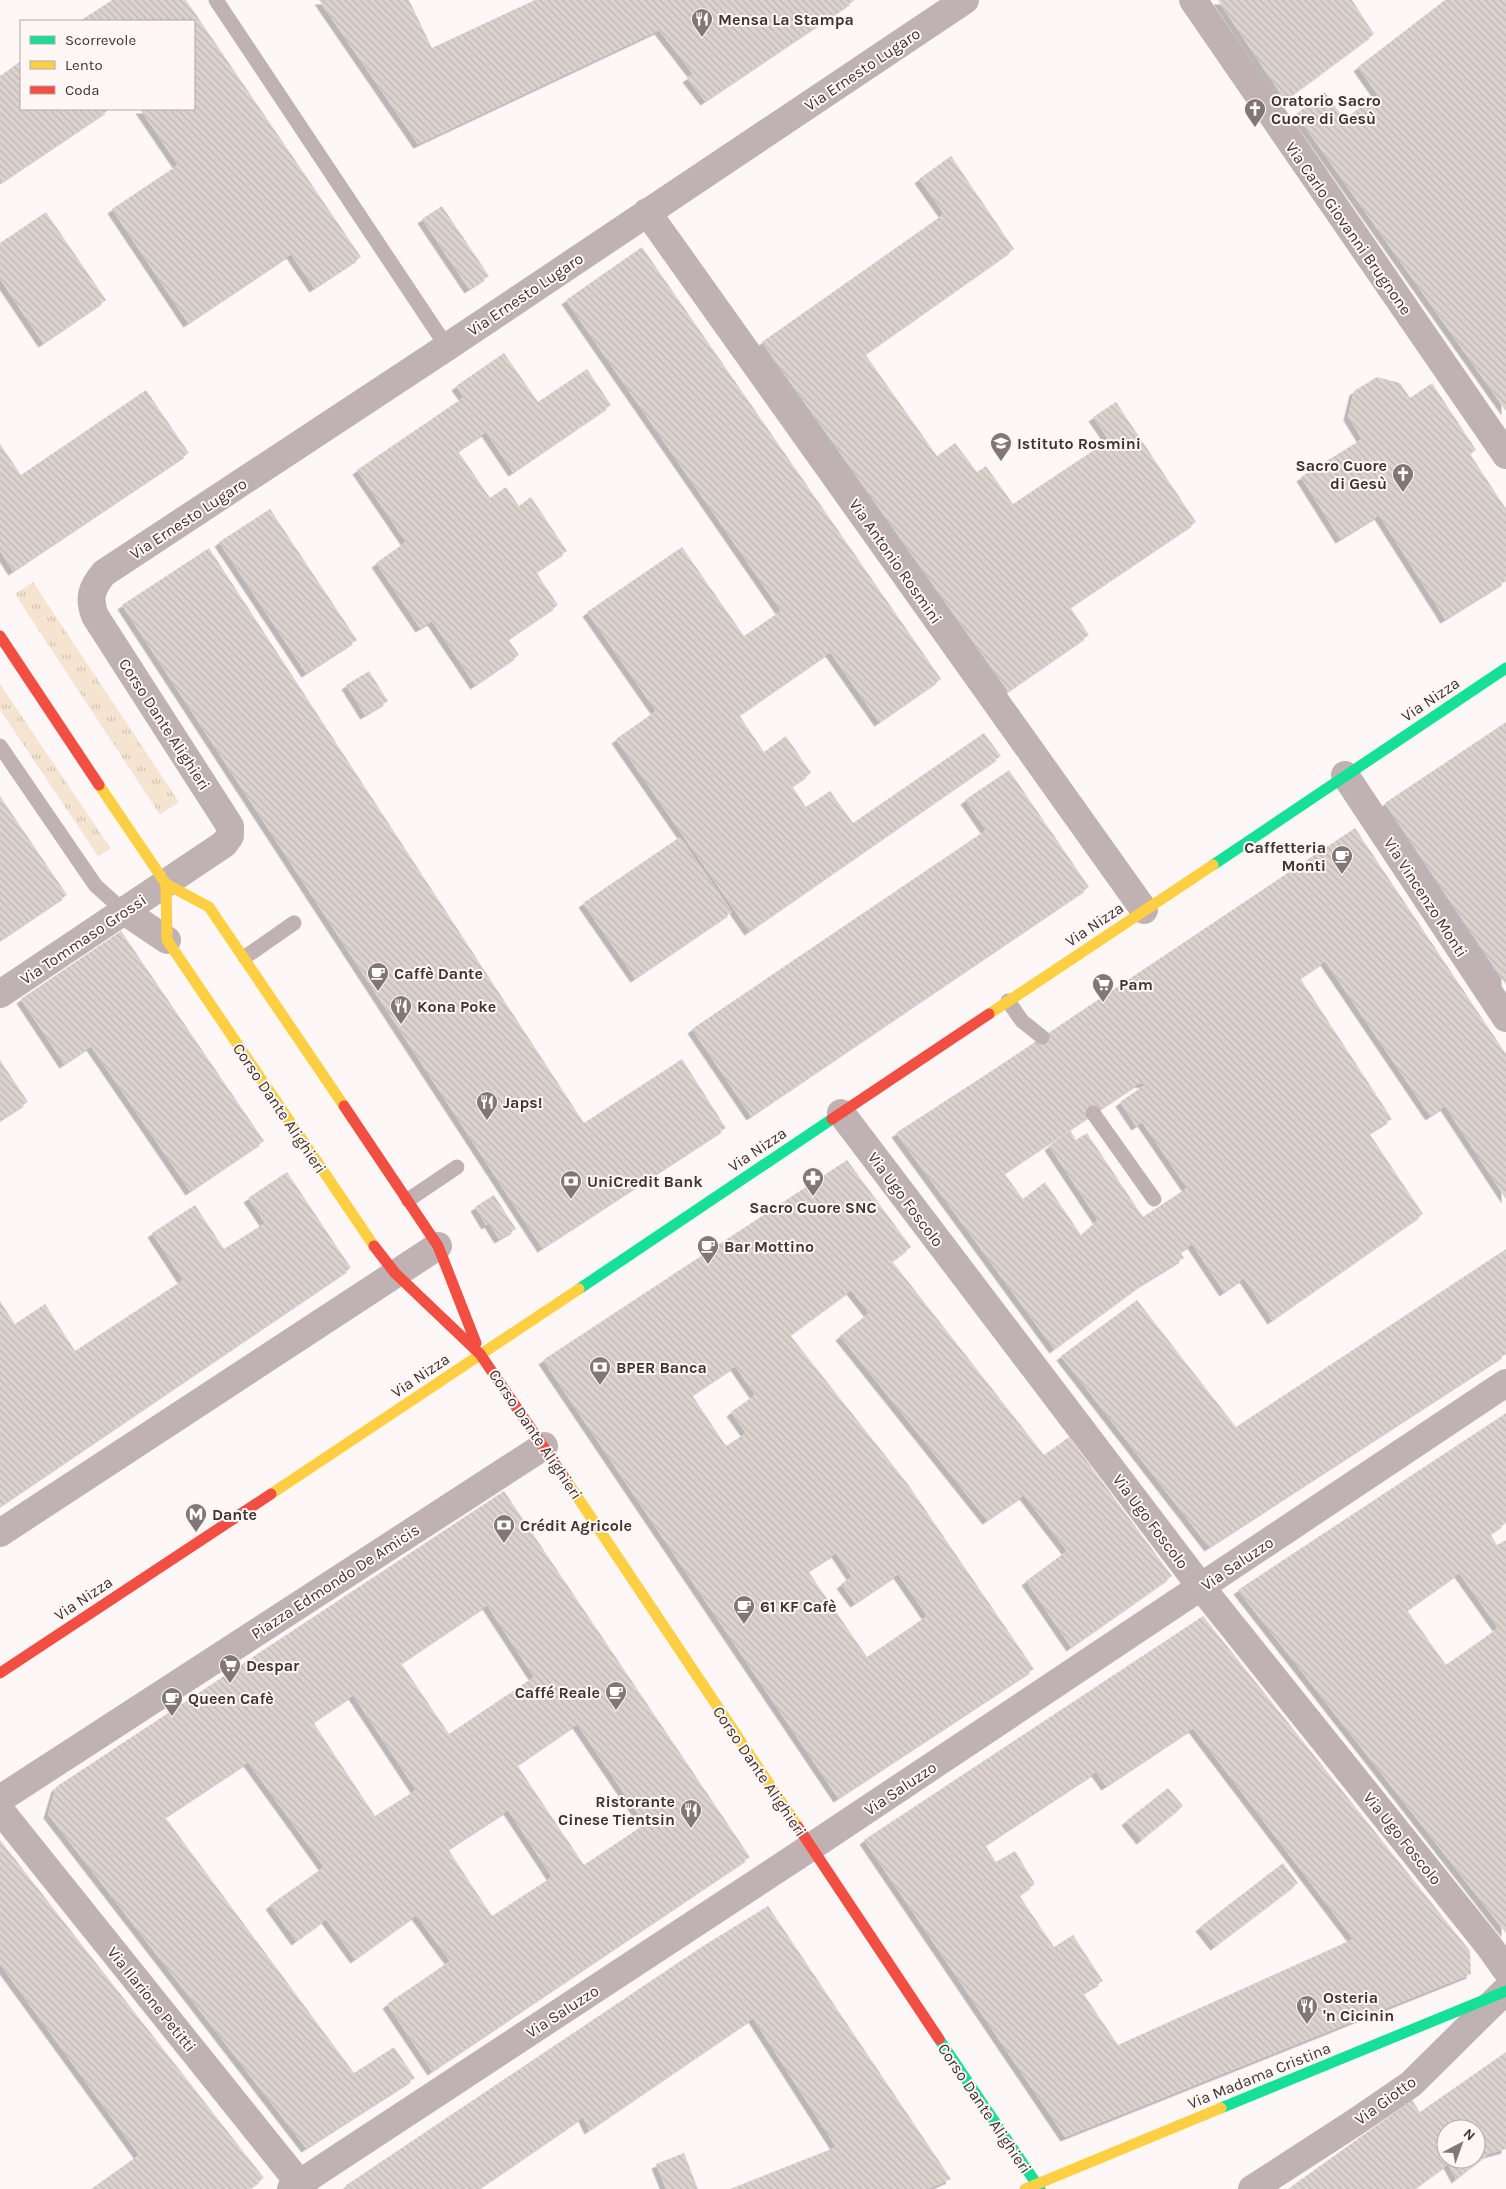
<svg xmlns="http://www.w3.org/2000/svg" width="1506" height="2189" font-family="Karla,sans-serif">
  <style>
    .grass { fill: url(#grass-tufts) }
    .building { fill: url(#building-back-hatch); fill-rule: evenodd; filter: url(#shadow) }
    .lines { fill: none; stroke-linecap: round; stroke-linejoin: round }
    .lane { stroke: #c0b2b3; stroke-width: 15 }
    .street { stroke: #c0b2b3; stroke-width: 28 }
    .fast { stroke: #16e098; stroke-width: 11 }
    .slow { stroke: #ffcf43; stroke-width: 11 }
    .jam { stroke: #f24e42; stroke-width: 11 }
    .labels { text-anchor: middle; stroke-width: 4; stroke-linejoin: round; paint-order: stroke }
    .poi-label { font-size: 16px; font-weight: bold; fill: #40322e; stroke: #fff7f5; text-anchor: start }
    .street-label { font-size: 16px; fill: #40322e; stroke: #fff7f5 }
  </style>
  <defs>
    <pattern id="grass-tufts" width="24" height="20" patternUnits="userSpaceOnUse" patternTransform="scale(1.25)"><rect width="24" height="20" fill="#f4e4d0"/><path d="M3 7l-1-3M5 7V3M7 7l1-3M15 17l-1-3M17 17v-4M19 17l1-3" fill="none" stroke="#d2c4b3"/></pattern>
    <pattern id="building-back-hatch" width="6" height="6" patternUnits="userSpaceOnUse" patternTransform="scale(1.25)"><rect width="6" height="6" fill="#dcd3ce"/><path d="M-1 5l2 2M0 0l6 6M5-1l2 2" fill="none" stroke="#beb6b1"/></pattern>
    <filter id="shadow"><feDropShadow dx="-4.5" dy="4.5" stdDeviation="0" flood-color="#0004"/></filter>
  </defs>
  <rect width="100%" height="100%" fill="#fdf8f7"/>
  <g class="grass">
    <path d="M33,582L179,802L160,815L15,594Z"/>
    <path d="M0,684L111,849L98,856L0,710Z"/>
  </g>
  <g class="building">
    <path d="M112,0H186L361,257L314,288L291,254L188,323L112,209L178,165L140,109H194V21H80Z"/>
    <path d="M319,0H409L432,48L535,0H855L705,101L687,78L693,74L659,30L418,144Z"/>
    <path d="M1218,0H1352L1374,34L1285,100Z"/>
    <path d="M1445,0H1506V411L1296,114L1325,92L1344,119L1378,95L1358,67Z"/>
    <path d="M21,61V109H110L0,183V76Z"/>
    <path d="M951,156L1014,249L865,354L937,456L955,443L977,472L986,466L1013,504L1109,440L1093,417L1116,402L1196,522L1070,607L1089,635L1008,691L762,342L944,214L919,179Z"/>
    <path d="M442,206L489,276L469,289L422,219Z"/>
    <path d="M46,212L106,300L43,343L0,279V243Z"/>
    <path d="M642,247L941,679L879,722L830,652L739,715L764,752L786,736L811,773L792,786L806,807L830,791L853,823L984,733L1001,756L749,931L616,739L656,711L587,612L682,547L744,636L781,611L566,300Z"/>
    <path d="M504,353L538,402L587,369L611,405L513,472L486,432L458,451L490,498L506,487L519,506L531,497L567,551L536,572L558,605L508,639L519,655L475,685L432,621L420,628L376,563L406,542L357,470L464,397L456,386Z"/>
    <path d="M1377,377L1400,383L1410,398L1432,383L1476,450L1470,454L1506,509V581L1445,619L1379,515L1340,539L1301,477L1362,439L1348,416L1354,391Z"/>
    <path d="M146,390L189,453L13,571L0,551V444L21,475Z"/>
    <path d="M270,509L357,640L306,673L219,542Z"/>
    <path d="M209,548L584,1123L682,1059L726,1128L542,1248L122,605Z"/>
    <path d="M369,671L388,701L365,715L346,685Z"/>
    <path d="M1506,722V985L1385,803Z"/>
    <path d="M1009,770L1089,887L751,1116L692,1029L986,830L965,800Z"/>
    <path d="M0,796L67,895L0,940Z"/>
    <path d="M1355,828L1506,1054V1199L1445,1106L1430,1116L1325,961L1300,978L1392,1119L1369,1133L1423,1214L1272,1320L1244,1278L1224,1292L1192,1244L1180,1252L1184,1258L1142,1284L1054,1349L896,1133L996,1068ZM1139,1083L1146,1084L1120,1102L1136,1126L1142,1122L1187,1188L1143,1217L1087,1133L1076,1140L1070,1130L1049,1146L1098,1220L1081,1235L1045,1182L1023,1199L1004,1173Z"/>
    <path d="M680,837L732,912L635,978L583,903Z"/>
    <path d="M121,931L264,1141L190,1191L91,1046L64,1064L21,999Z"/>
    <path d="M0,1060L28,1102L0,1120Z"/>
    <path d="M847,1160L911,1247L892,1261L1044,1455L1069,1437L1172,1576L1071,1647L1026,1581L1067,1551L1024,1495L987,1520L840,1336L869,1313L851,1290L790,1335L907,1483L1034,1669L838,1798L543,1360ZM735,1366L755,1395L731,1412L746,1433L726,1446L692,1395ZM836,1553L852,1577L841,1584L855,1603L898,1574L927,1616L867,1657L808,1571Z"/>
    <path d="M287,1172L351,1268L0,1506V1301L15,1324L45,1304L75,1351L183,1280L152,1233L195,1205L224,1249L265,1223L248,1198Z"/>
    <path d="M494,1195L516,1229L499,1239L489,1223L486,1225L475,1207Z"/>
    <path d="M1506,1249V1354L1209,1547L1061,1356L1137,1300L1236,1427Z"/>
    <path d="M1506,1413V1523L1490,1534L1497,1545L1506,1540V1933L1238,1590ZM1459,1573L1498,1628L1446,1665L1407,1610Z"/>
    <path d="M504,1491L750,1857L432,2071L387,2004L450,1961L416,1915L355,1959L326,1919L296,1941L270,1905L324,1867L248,1762L165,1817L354,2073L394,2047L415,2078L306,2148L48,1814L56,1787ZM487,1605L534,1677L449,1734L401,1663ZM353,1695L416,1790L375,1816L313,1722ZM577,1724L645,1824L584,1865L517,1765ZM508,1810L552,1877L492,1916L448,1849Z"/>
    <path d="M1203,1616L1470,1951L1471,1974L1065,2137L864,1840ZM1193,1728L1353,1939L1118,2045L1083,1993L1103,1981L1073,1935L1054,1947L1019,1895L1035,1884L1015,1851L996,1862L985,1845L1096,1772L1106,1786Z"/>
    <path d="M1168,1788L1183,1806L1141,1840L1126,1821Z"/>
    <path d="M0,1840L264,2178L249,2189H91L139,2155L0,1964Z"/>
    <path d="M1283,1863L1298,1883L1215,1946L1200,1927Z"/>
    <path d="M768,1906L951,2179L928,2189H730L836,2147L753,2018L589,2130L583,2117L478,2189H348L345,2186L703,1946Z"/>
    <path d="M1506,2052V2149L1488,2154L1456,2179L1448,2164L1414,2189H1288L1412,2100L1420,2112ZM1446,2129H1476V2159H1446Z"/>
    <path d="M684,2153L698,2189H666L656,2164Z"/>
  </g>
  <g class="lines">
    <g class="lane">
      <path d="M216,0L447,347"/>
      <path d="M0,746L89,876L96,886L124,911"/>
      <path d="M245,957L294,923"/>
      <path d="M1008,1001L1022,1021L1042,1037"/>
      <path d="M1093,1113L1154,1199"/>
      <path d="M408,1200L457,1167"/>
    </g>
    <g class="street">
      <path d="M1193,0L1506,455"/>
      <path d="M647,212L1144,910"/>
      <path d="M1345,775L1506,1018"/>
      <path d="M124,911L167,940"/>
      <path d="M0,994L224,844L230,836V826L95,616C88,598 92,587 104,573L447,347L965,0"/>
      <path d="M841,1113L1201,1587L1489,1946L1506,1970"/>
      <path d="M0,1533L438,1246"/>
      <path d="M0,1799L544,1446"/>
      <path d="M0,1810L304,2189"/>
      <path d="M291,2189L811,1847L1506,1383"/>
      <path d="M1252,2189L1354,2123L1411,2084L1504,1992"/>
    </g>
    <g class="fast">
      <path d="M1213,865L1506,668"/>
      <path d="M579,1289L832,1119"/>
      <path d="M939,2039L1040,2189"/>
      <path d="M1221,2108L1506,1991"/>
    </g>
    <g class="slow">
      <path d="M99,785L166,884L209,907L344,1106"/>
      <path d="M166,884L167,940L374,1246"/>
      <path d="M989,1014L1213,865"/>
      <path d="M566,1480L798,1827"/>
      <path d="M271,1494L579,1289"/>
      <path d="M1025,2189L1221,2108"/>
    </g>
    <g class="jam">
      <path d="M0,636L99,785"/>
      <path d="M344,1106L438,1246L476,1343"/>
      <path d="M832,1119L989,1014"/>
      <path d="M374,1246L395,1273L480,1354L566,1480"/>
      <path d="M0,1673L271,1494"/>
      <path d="M798,1827L939,2039"/>
    </g>
  </g>
  <defs>
    <g id="restaurant-pin" transform="scale(1.125)"><path d="M0 17L-7.5 6A9.5 9.5 0 1 1 7.5 6Z" fill="#827774" stroke="#fff7f5"/><path d="M-5-6h1v4h1v-4h1v4h1v-4h1v5L-1.5 .5V6h-2V.5L-5-1ZM5-6V6H3V1.5H1.5Q1.5-4 5-6Z" fill="#fff"/></g>
    <g id="church-pin" transform="scale(1.125)"><path d="M0 17L-7.5 6A9.5 9.5 0 1 1 7.5 6Z" fill="#827774" stroke="#fff7f5"/><path d="M-1.2-6h2.4v3.5h3.3v2.4h-3.3V6h-2.4V-.1h-3.3v-2.4h3.3Z" fill="#fff"/></g>
    <g id="university-pin" transform="scale(1.125)"><path d="M0 17L-7.5 6A9.5 9.5 0 1 1 7.5 6Z" fill="#827774" stroke="#fff7f5"/><path d="M0-5L7-2L0 1L-7-2ZM-4 1L0 2.5L4 1V4Q0 6-4 4Z" fill="#fff"/></g>
    <g id="cafe-pin" transform="scale(1.125)"><path d="M0 17L-7.5 6A9.5 9.5 0 1 1 7.5 6Z" fill="#827774" stroke="#fff7f5"/><path d="M-5.5-4.5H6V0H3Q3 3.5 0 3.5H-2.5Q-5.5 3.5-5.5 0ZM3-3.2v2h1.7v-2ZM-6 4.5H4V6H-6Z" fill="#fff"/></g>
    <g id="supermarket-pin" transform="scale(1.125)"><path d="M0 17L-7.5 6A9.5 9.5 0 1 1 7.5 6Z" fill="#827774" stroke="#fff7f5"/><path d="M-6-5.5h2.5l.6 2H6L4.5 2H-2.5L-4.4-4H-6ZM-1.5 3.2a1.3 1.3 0 1 0 .1 0ZM3 3.2a1.3 1.3 0 1 0 .1 0Z" fill="#fff"/></g>
    <g id="pharmacy-pin" transform="scale(1.125)"><path d="M0 17L-7.5 6A9.5 9.5 0 1 1 7.5 6Z" fill="#827774" stroke="#fff7f5"/><path d="M-2-6h4v4h4v4h-4v4h-4v-4h-4v-4h4Z" fill="#fff"/></g>
    <g id="bank-pin" transform="scale(1.125)"><path d="M0 17L-7.5 6A9.5 9.5 0 1 1 7.5 6Z" fill="#827774" stroke="#fff7f5"/><path d="M-6-4H6V4H-6ZM0-2.3a2.3 2.3 0 1 0 0 4.6a2.3 2.3 0 1 0 0-4.6Z" fill="#fff"/></g>
    <g id="metro-pin" transform="scale(1.125)"><path d="M0 17L-7.5 6A9.5 9.5 0 1 1 7.5 6Z" fill="#827774" stroke="#fff7f5"/><path d="M-5.5 5V-5H-3L0 0L3-5H5.5V5H3V-.5L0 4L-3-.5V5Z" fill="#fff"/></g>
  </defs>
  <g fill-rule="evenodd">
    <use href="#restaurant-pin" x="702" y="19"/>
    <use href="#church-pin" x="1255" y="109"/>
    <use href="#university-pin" x="1001" y="443"/>
    <use href="#church-pin" x="1403" y="474"/>
    <use href="#cafe-pin" x="1342" y="856"/>
    <use href="#cafe-pin" x="378" y="973"/>
    <use href="#supermarket-pin" x="1103" y="984"/>
    <use href="#restaurant-pin" x="401" y="1006"/>
    <use href="#restaurant-pin" x="487" y="1102"/>
    <use href="#pharmacy-pin" x="813" y="1178"/>
    <use href="#bank-pin" x="571" y="1181"/>
    <use href="#cafe-pin" x="708" y="1246"/>
    <use href="#bank-pin" x="600" y="1367"/>
    <use href="#metro-pin" x="196" y="1514"/>
    <use href="#bank-pin" x="504" y="1525"/>
    <use href="#cafe-pin" x="744" y="1606"/>
    <use href="#supermarket-pin" x="230" y="1665"/>
    <use href="#cafe-pin" x="616" y="1692"/>
    <use href="#cafe-pin" x="172" y="1698"/>
    <use href="#restaurant-pin" x="691" y="1810"/>
    <use href="#restaurant-pin" x="1307" y="2006"/>
  </g>
  <g class="labels">
    <g class="poi-label">
      <text x="718" y="25">Mensa La Stampa</text>
      <text x="1271" y="106">Oratorio Sacro<tspan x="1271" dy="18">Cuore di Gesù</tspan></text>
      <text x="1017" y="449">Istituto Rosmini</text>
      <text x="1387" y="471" text-anchor="end">Sacro Cuore<tspan x="1387" dy="18">di Gesù</tspan></text>
      <text x="1326" y="853" text-anchor="end">Caffetteria<tspan x="1326" dy="18">Monti</tspan></text>
      <text x="394" y="979">Caffè Dante</text>
      <text x="1119" y="990">Pam</text>
      <text x="417" y="1012">Kona Poke</text>
      <text x="503" y="1108">Japs!</text>
      <text x="587" y="1187">UniCredit Bank</text>
      <text x="813" y="1213" text-anchor="middle">Sacro Cuore SNC</text>
      <text x="724" y="1252">Bar Mottino</text>
      <text x="616" y="1373">BPER Banca</text>
      <text x="212" y="1520">Dante</text>
      <text x="520" y="1531">Crédit Agricole</text>
      <text x="760" y="1612">61 KF Cafè</text>
      <text x="246" y="1671">Despar</text>
      <text x="600" y="1698" text-anchor="end">Caffé Reale</text>
      <text x="188" y="1704">Queen Cafè</text>
      <text x="675" y="1807" text-anchor="end">Ristorante<tspan x="675" dy="18">Cinese Tientsin</tspan></text>
      <text x="1323" y="2003">Osteria<tspan x="1323" dy="18">'n Cicinin</tspan></text>
    </g>
    <g class="street-label">
      <text transform="translate(862 69) rotate(-34)" y="6">Via Ernesto Lugaro</text>
      <text transform="translate(1349 228) rotate(55)" y="6">Via Carlo Giovanni Brugnone</text>
      <text transform="translate(525 294) rotate(-34)" y="6">Via Ernesto Lugaro</text>
      <text transform="translate(188 518) rotate(-33)" y="6">Via Ernesto Lugaro</text>
      <text transform="translate(896 561) rotate(55)" y="6">Via Antonio Rosmini</text>
      <text transform="translate(1430 699) rotate(-34)" y="6">Via Nizza</text>
      <text transform="translate(165 724) rotate(57)" y="6">Corso Dante Alighieri</text>
      <text transform="translate(1426 897) rotate(57)" y="6">Via Vincenzo Monti</text>
      <text transform="translate(1094 924) rotate(-34)" y="6">Via Nizza</text>
      <text transform="translate(83 939) rotate(-34)" y="6">Via Tommaso Grossi</text>
      <text transform="translate(280 1108) rotate(56)" y="6">Corso Dante Alighieri</text>
      <text transform="translate(757 1149) rotate(-34)" y="6">Via Nizza</text>
      <text transform="translate(906 1199) rotate(53)" y="6">Via Ugo Foscolo</text>
      <text transform="translate(420 1375) rotate(-34)" y="6">Via Nizza</text>
      <text transform="translate(536 1434) rotate(56)" y="6">Corso Dante Alighieri</text>
      <text transform="translate(1151 1521) rotate(53)" y="6">Via Ugo Foscolo</text>
      <text transform="translate(1237 1563) rotate(-34)" y="6">Via Saluzzo</text>
      <text transform="translate(335 1581) rotate(-33)" y="6">Piazza Edmondo De Amicis</text>
      <text transform="translate(83 1598) rotate(-34)" y="6">Via Nizza</text>
      <text transform="translate(760 1771) rotate(56)" y="6">Corso Dante Alighieri</text>
      <text transform="translate(900 1788) rotate(-34)" y="6">Via Saluzzo</text>
      <text transform="translate(1403 1838) rotate(51)" y="6">Via Ugo Foscolo</text>
      <text transform="translate(152 1999) rotate(51)" y="6">Via Ilarione Petitti</text>
      <text transform="translate(562 2011) rotate(-33)" y="6">Via Saluzzo</text>
      <text transform="translate(1259 2075) rotate(-22)" y="6">Via Madama Cristina</text>
      <text transform="translate(1385 2100) rotate(-36)" y="6">Via Giotto</text>
      <text transform="translate(985 2108) rotate(56)" y="6">Corso Dante Alighieri</text>
    </g>
  </g>
  <rect x="20" y="20" width="175" height="90" fill="#fff7f5" stroke="#b3a8a5"/>
  <rect x="30" y="36" width="25" height="8" fill="#16e098" stroke="#b3a8a5"/>
  <text x="65" y="45" font-size="15" fill="#40322e">Scorrevole</text>
  <rect x="30" y="61" width="25" height="8" fill="#ffcf43" stroke="#b3a8a5"/>
  <text x="65" y="70" font-size="15" fill="#40322e">Lento</text>
  <rect x="30" y="86" width="25" height="8" fill="#f24e42" stroke="#b3a8a5"/>
  <text x="65" y="95" font-size="15" fill="#40322e">Coda</text>
  <g transform="translate(1461 2144) rotate(41)"><circle r="24" fill="#fff7f5" stroke="#b3a8a5"/>
  <path d="M0-4L9 19L0 12L-9 19Z" fill="#827774"/>
  <text y="-8" font-size="14" font-weight="bold" text-anchor="middle" fill="#40322e">N</text>
  </g>
</svg>
